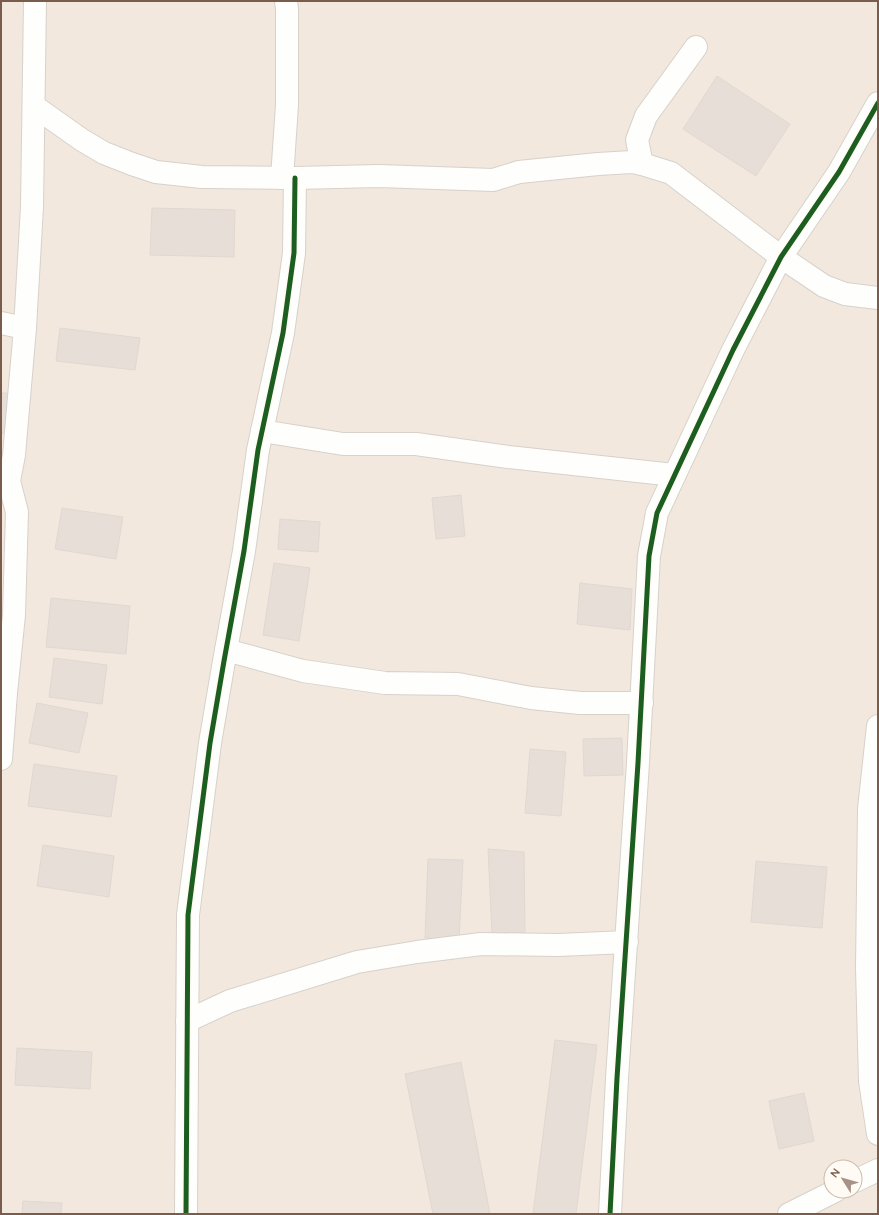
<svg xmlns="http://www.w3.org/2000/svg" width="879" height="1215" font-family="Quicksand,sans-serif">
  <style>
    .residential { fill: #f2e8de; fill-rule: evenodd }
    .building { fill: #e6ded7; stroke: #e2d8d2 }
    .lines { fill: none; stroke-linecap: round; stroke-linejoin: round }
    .minor-casing { stroke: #d7d1cb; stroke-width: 24 }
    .minor { stroke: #fefefd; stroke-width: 22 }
    .cycleway-casing { stroke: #fffaf3; stroke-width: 8 }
    .cycleway { stroke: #1b5e20; stroke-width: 5 }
  </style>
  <rect width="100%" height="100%" fill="#f9f5f0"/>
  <path class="residential" d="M1,1H878V1214H1ZM831,1167H855V1191H831Z"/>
  <g class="building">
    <path d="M717,76L790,124L756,176L683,129Z"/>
    <path d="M152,208L235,210L234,257L150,255Z"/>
    <path d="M60,328L140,338L135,370L56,361Z"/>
    <path d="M1,393H9L6,434L1,433Z"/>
    <path d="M461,495L465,536L436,539L432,498Z"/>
    <path d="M62,508L123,517L116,559L55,549Z"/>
    <path d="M280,519L320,522L318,552L278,549Z"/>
    <path d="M274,563L310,568L299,641L263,635Z"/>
    <path d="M580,583L632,589L630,630L577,624Z"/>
    <path d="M51,598L130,606L126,654L46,647Z"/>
    <path d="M54,658L107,665L102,704L49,697Z"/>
    <path d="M37,703L88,713L79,753L29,743Z"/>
    <path d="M622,738L623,775L584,776L583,739Z"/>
    <path d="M530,749L566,752L561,816L525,813Z"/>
    <path d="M34,764L117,776L111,817L28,806Z"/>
    <path d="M43,845L114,856L109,897L37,886Z"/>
    <path d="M488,849L524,852L525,933H492Z"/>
    <path d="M428,859L463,860L459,940L425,938Z"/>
    <path d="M756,861L827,867L822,928L751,922Z"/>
    <path d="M555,1040L597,1045L576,1214H533Z"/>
    <path d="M17,1048L92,1052L90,1089L15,1085Z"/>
    <path d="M461,1062L490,1214H433L405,1074Z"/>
    <path d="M804,1093L814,1141L779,1149L769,1101Z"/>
    <path d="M23,1201L62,1203L61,1214H22Z"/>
  </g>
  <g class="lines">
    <g class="minor-casing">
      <g id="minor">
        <path d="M34,106L82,140L104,153L132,164L156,172L202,177L295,178L379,176L493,180L519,172L598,164L632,162L642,164L671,173L781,257L824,286L845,294L878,298"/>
        <path d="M642,164L637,140L646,116L696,47"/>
        <path d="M282,178L287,105V9L286,1"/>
        <path d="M1,323L25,328"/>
        <path d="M262,431L343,444H416L508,457L674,475"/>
        <path d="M226,650L303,671L385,683L458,684L531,698L580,703H642"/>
        <path d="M878,726L869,809L867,968L870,1081L878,1134"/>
        <path d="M1,759L6,693L14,615L17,512L9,481L14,455L25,328L32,207L35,1"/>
        <path d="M187,1021L230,1001L357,962L417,952L481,944L558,945L627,942"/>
        <path d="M855,1181L878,1170"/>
        <path d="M186,1214L188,915L210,743L224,661L244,551L258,450L283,333L294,253L295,178"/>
        <path d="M610,1214L617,1078L638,763L649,556L657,513L733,350L781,257L839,172L878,103"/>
        <path d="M789,1214L835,1191"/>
      </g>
    </g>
    <use href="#minor" class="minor"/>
    <g class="cycleway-casing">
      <g id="cycleway">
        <path d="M186,1214L188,915L210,743L224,661L244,551L258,450L283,333L294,253L295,178"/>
        <path d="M610,1214L617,1078L638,763L649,556L657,513L733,350L781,257L839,172L878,103"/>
      </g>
    </g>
    <use href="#cycleway" class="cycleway"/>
  </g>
  <rect width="879" height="1215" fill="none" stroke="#7a5c4d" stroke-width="4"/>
  <g transform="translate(843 1179) rotate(307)"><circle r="19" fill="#fffaf3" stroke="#cabbb1"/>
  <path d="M0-3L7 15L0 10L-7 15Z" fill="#a69286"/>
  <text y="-6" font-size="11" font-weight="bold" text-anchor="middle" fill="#7a5c4d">N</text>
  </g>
</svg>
